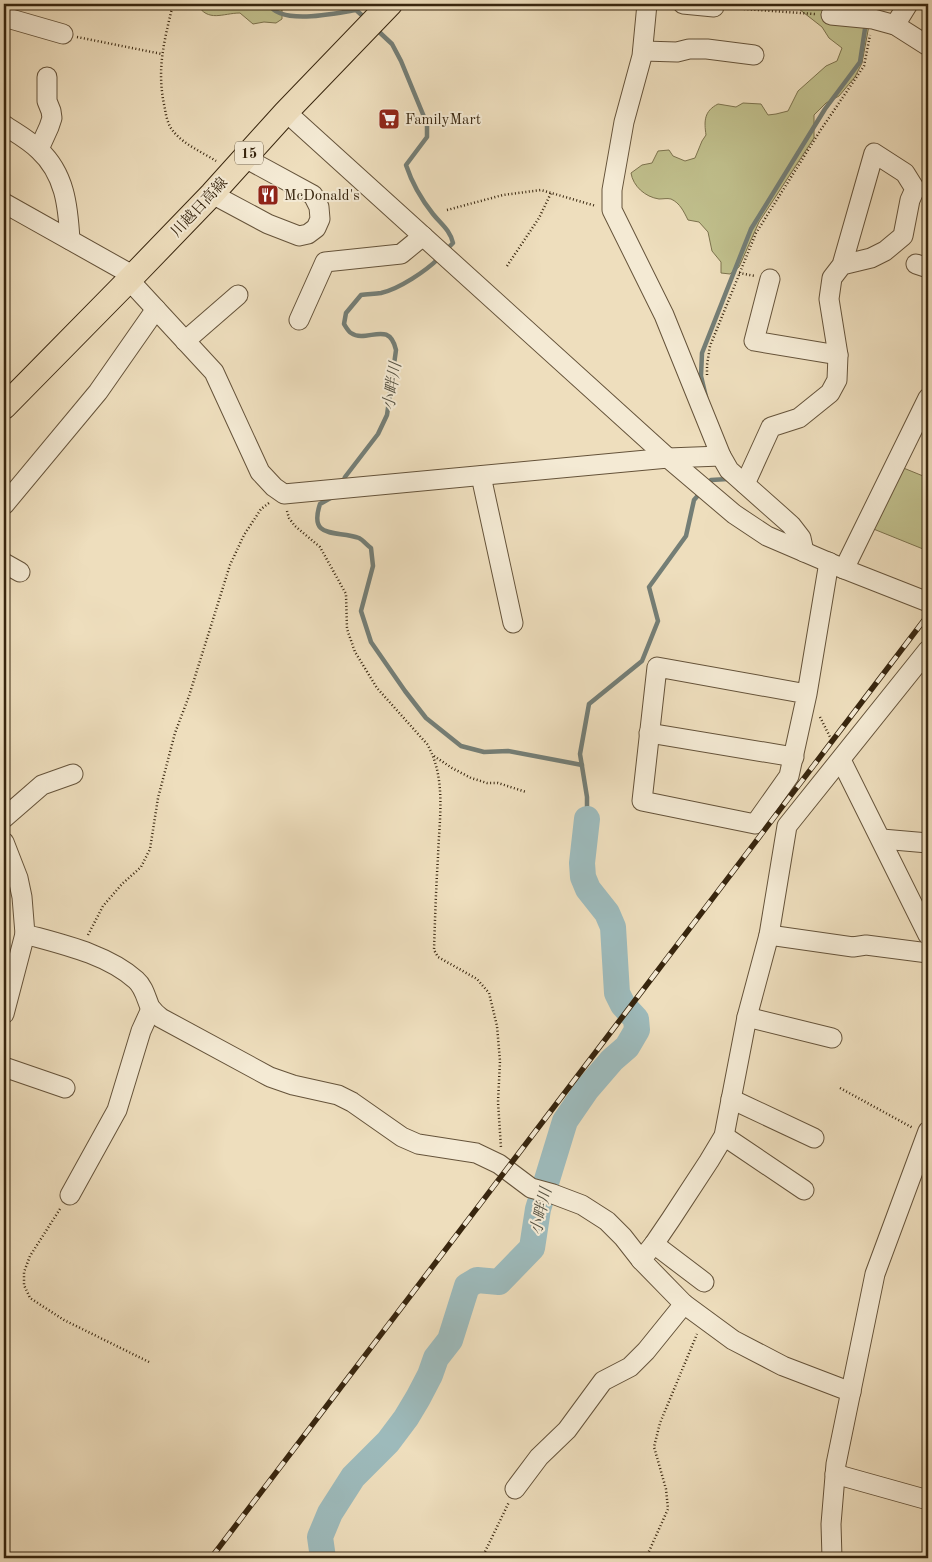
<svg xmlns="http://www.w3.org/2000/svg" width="932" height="1562" font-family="'Old Standard TT','Noto Serif JP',serif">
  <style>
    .green { fill: #c0bf8c; stroke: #7c724d }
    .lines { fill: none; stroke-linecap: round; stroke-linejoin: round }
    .stream { stroke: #747e76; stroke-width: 4.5 }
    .river { stroke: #9dbabb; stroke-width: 26 }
    .minor-casing { stroke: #65533a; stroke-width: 21 }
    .major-casing { stroke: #37250e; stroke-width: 26 }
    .path { stroke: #37250e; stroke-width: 2.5; stroke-dasharray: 1 2.5; stroke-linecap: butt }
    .minor { stroke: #f4ead4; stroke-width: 19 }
    .major { stroke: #eedebd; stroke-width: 24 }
    .rail-casing { stroke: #37250e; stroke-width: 5.5 }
    .rail { stroke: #f4ead4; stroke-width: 4; stroke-dasharray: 11; stroke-linecap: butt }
    .labels { text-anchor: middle; stroke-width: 4; stroke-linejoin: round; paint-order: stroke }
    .shield { fill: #f4ead4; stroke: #706049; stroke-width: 1 }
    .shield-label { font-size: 14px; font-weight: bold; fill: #37250e }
    .poi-label { font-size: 15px; fill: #37250e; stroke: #f4ead4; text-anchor: start }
    .street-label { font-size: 15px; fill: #37250e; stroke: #f4ead4 }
    .water-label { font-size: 16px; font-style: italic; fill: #565242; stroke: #f4ead4 }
  </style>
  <rect width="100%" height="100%" fill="#eedebd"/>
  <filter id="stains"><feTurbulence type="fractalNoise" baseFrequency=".004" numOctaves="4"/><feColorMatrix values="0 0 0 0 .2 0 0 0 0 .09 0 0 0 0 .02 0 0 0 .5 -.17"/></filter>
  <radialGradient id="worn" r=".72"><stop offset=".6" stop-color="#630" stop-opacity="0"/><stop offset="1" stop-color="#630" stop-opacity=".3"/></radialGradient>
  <g class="green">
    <path d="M197,4H274L282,10V19L276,23L264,22L253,24L240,13C223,13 208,23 197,4Z"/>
    <path d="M796,4H873L862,63L855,77L839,96L826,103L814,115V138L759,222L739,267L730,274L721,273V262L712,251L708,232L699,222L688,220C684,212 680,203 671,199C667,198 663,199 659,199C645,197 633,186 631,173L642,165L652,163L658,151L669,150L673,156L685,161L695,158L702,141L706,135C704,121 704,111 718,104L736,107L743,103L761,104L768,115L776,114L788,111L798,91L826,66L837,61L842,48L829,38L822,27L799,9Z"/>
    <path d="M901,467L928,478V551L871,528Z"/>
  </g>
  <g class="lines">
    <g class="stream">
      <path d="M269,4C280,26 336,13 356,10L365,18"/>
      <path d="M867,15L868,4"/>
      <path d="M376,29L392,44L401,61L427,124V137L406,165C412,183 421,199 433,214C441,224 450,230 453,243L446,250"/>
      <path d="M706,397L701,376L702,353L751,229L825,109L860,62L866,22"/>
      <path d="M342,485L345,477L378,434L387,415L396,350C389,319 367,344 351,333C348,331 346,327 344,324L346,313L361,295C367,294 374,294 381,293C399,289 426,271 439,258"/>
      <path d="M706,486L711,480L728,479L730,476"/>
      <path d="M334,496L320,504C308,540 337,530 359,538C363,540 367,545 371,548L373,566L361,611L371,642L405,691L426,718L461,746L484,752L508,751L582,765"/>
      <path d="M587,819V797L580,754L589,704L642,661L658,621L649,587L686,536L694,500L701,492"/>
    </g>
    <path class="river" d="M323,1558L320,1537L330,1513L353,1477L388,1442L406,1418L418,1398L430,1375L436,1358L450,1340L467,1286L477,1280L499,1282L532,1248L538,1209L565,1121L587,1089L612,1060L627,1047L637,1030L636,1019L623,1005L617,993L613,927L607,913L588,889L583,877L582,863L587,819"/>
    <g class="minor-casing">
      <g id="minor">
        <path d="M647,4L642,56L624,122L612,190V210L664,315L721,456L729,470L791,525L801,538L804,552"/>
        <path d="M683,4L714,7"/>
        <path d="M831,15L873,19L895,25L928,46"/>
        <path d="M4,17L63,34"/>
        <path d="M895,25L908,4"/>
        <path d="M643,51L677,52L689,49H707L754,55"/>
        <path d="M286,112L668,458L734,514L767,536L844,569L928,602"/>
        <path d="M4,125C16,133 29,140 39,150C65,174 68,206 70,240"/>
        <path d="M39,149L49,127L52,118L51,111L47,101V77"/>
        <path d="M212,194L268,224L299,236L308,234L316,228L320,219L319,207L313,195L245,158"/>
        <path d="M4,203L134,276"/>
        <path d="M916,264L928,268"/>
        <path d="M770,279L754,341L838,355"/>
        <path d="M129,280L214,372L260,472L274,487L284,494L668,458L721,456"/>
        <path d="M299,320L325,262L401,254L423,236"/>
        <path d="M185,341L238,295"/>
        <path d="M481,476L513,623"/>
        <path d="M745,484L771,427L799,418L830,393L837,380L838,355L829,299L832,278L842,265L874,153L905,173L915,189L910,200L903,236L885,251L871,258L842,265"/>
        <path d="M4,505L98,392L156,309"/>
        <path d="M4,563L20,572"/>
        <path d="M844,569L928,398"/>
        <path d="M807,694L657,667L642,801L755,824L789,776L807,694L829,562"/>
        <path d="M649,733L794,757"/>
        <path d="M841,760L928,935"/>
        <path d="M4,818L42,785L73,774"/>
        <path d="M882,839L928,843"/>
        <path d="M4,842L18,878L22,897L25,934C61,944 107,954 136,980C144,987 146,998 150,1007C153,1011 157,1015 161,1018L270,1077L293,1085L338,1095L352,1102L402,1137L418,1144L476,1153L499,1164L531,1188L553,1194L582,1205L607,1221L623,1237L641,1260L684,1304L733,1340L783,1366L851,1392"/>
        <path d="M769,935L853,947L866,945L928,953"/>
        <path d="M4,1014L25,934"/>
        <path d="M747,1017L832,1038"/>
        <path d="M4,1067L65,1088"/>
        <path d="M731,1099L814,1138"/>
        <path d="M724,1136L804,1190"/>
        <path d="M70,1195L117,1110L141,1031L151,1009"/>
        <path d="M654,1244L704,1282"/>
        <path d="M641,1260L654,1244L671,1219L709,1161L724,1136L747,1017L769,935L787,826L928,650"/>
        <path d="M835,1474L928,1500"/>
        <path d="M515,1489L539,1457L567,1430L603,1381L630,1367L646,1351L684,1304"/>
        <path d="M832,1558L831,1524L836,1464L875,1274L928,1131"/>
      </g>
    </g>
    <g class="major-casing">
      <path id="major" d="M4,407L129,280L212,194L286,112L390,4"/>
    </g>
    <g class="path">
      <path d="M173,4C164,42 156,70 165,109C166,116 168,125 173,131C183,144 202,152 216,161"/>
      <path d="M730,8L815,14"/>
      <path d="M77,37L162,54"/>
      <path d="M923,173L928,166"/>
      <path d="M447,210L503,195L541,190L596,206"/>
      <path d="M507,266L539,218L551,193"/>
      <path d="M739,273L755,276"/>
      <path d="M707,375V365L710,346L756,233L820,131L864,66L870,35"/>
      <path d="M287,511L289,518L295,526L320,547L346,594L347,629L355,652L377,688L427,744C447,778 439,820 438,857C436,888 435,919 434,950L438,957L477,979L489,993L497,1026L500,1061L498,1102L501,1148"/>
      <path d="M820,717L833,743"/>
      <path d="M434,756L452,768L471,778L487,783H498L526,792"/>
      <path d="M88,935L103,906L122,884L141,867L150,849L158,798L175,733L189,696L230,565L244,535L261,509L269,503"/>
      <path d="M840,1088L913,1128"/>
      <path d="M60,1209L30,1256L24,1272V1285L30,1298L64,1320L149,1362"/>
      <path d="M482,1558L509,1502"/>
      <path d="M646,1558L668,1509L666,1489L654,1447L660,1423L697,1334"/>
    </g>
    <use href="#minor" class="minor"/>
    <use href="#major" class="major"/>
    <g class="rail-casing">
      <path id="rail" d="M211,1558L928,615"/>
    </g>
    <use href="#rail" class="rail"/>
  </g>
  <defs>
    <g id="supermarket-square" transform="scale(1.125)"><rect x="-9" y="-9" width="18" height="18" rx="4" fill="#8f2418" stroke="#f4ead4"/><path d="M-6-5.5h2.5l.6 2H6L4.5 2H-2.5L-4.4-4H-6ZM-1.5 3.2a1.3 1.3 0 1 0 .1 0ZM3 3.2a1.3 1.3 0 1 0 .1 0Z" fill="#fff"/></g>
    <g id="restaurant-square" transform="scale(1.125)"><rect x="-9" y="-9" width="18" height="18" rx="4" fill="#8f2418" stroke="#f4ead4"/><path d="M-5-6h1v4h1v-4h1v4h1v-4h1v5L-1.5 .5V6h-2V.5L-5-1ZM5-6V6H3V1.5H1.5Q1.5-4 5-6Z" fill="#fff"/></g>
  </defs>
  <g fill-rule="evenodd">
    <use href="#supermarket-square" x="389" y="119"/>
    <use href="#restaurant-square" x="268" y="195"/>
  </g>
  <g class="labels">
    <rect class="shield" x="235" y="141.5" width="28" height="23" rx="4"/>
    <g class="shield-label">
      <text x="249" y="158">15</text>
    </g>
    <g class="poi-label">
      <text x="405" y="124">FamilyMart</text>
      <text x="284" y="200">McDonald's</text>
    </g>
    <g class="street-label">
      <text transform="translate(199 207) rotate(-47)" y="5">川越日高線</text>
    </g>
    <g class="water-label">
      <text transform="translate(391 386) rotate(-81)" y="6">小畔川</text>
      <text transform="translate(540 1211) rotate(-77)" y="6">小畔川</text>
    </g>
  </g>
  <rect width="932" height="1562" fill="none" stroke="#eedebd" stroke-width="20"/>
  <rect x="5" y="5" width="922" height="1552" fill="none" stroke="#37250e" stroke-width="2.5"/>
  <rect x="10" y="10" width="912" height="1542" fill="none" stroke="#37250e"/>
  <rect width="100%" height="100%" filter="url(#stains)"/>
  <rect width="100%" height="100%" fill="url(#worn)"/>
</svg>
